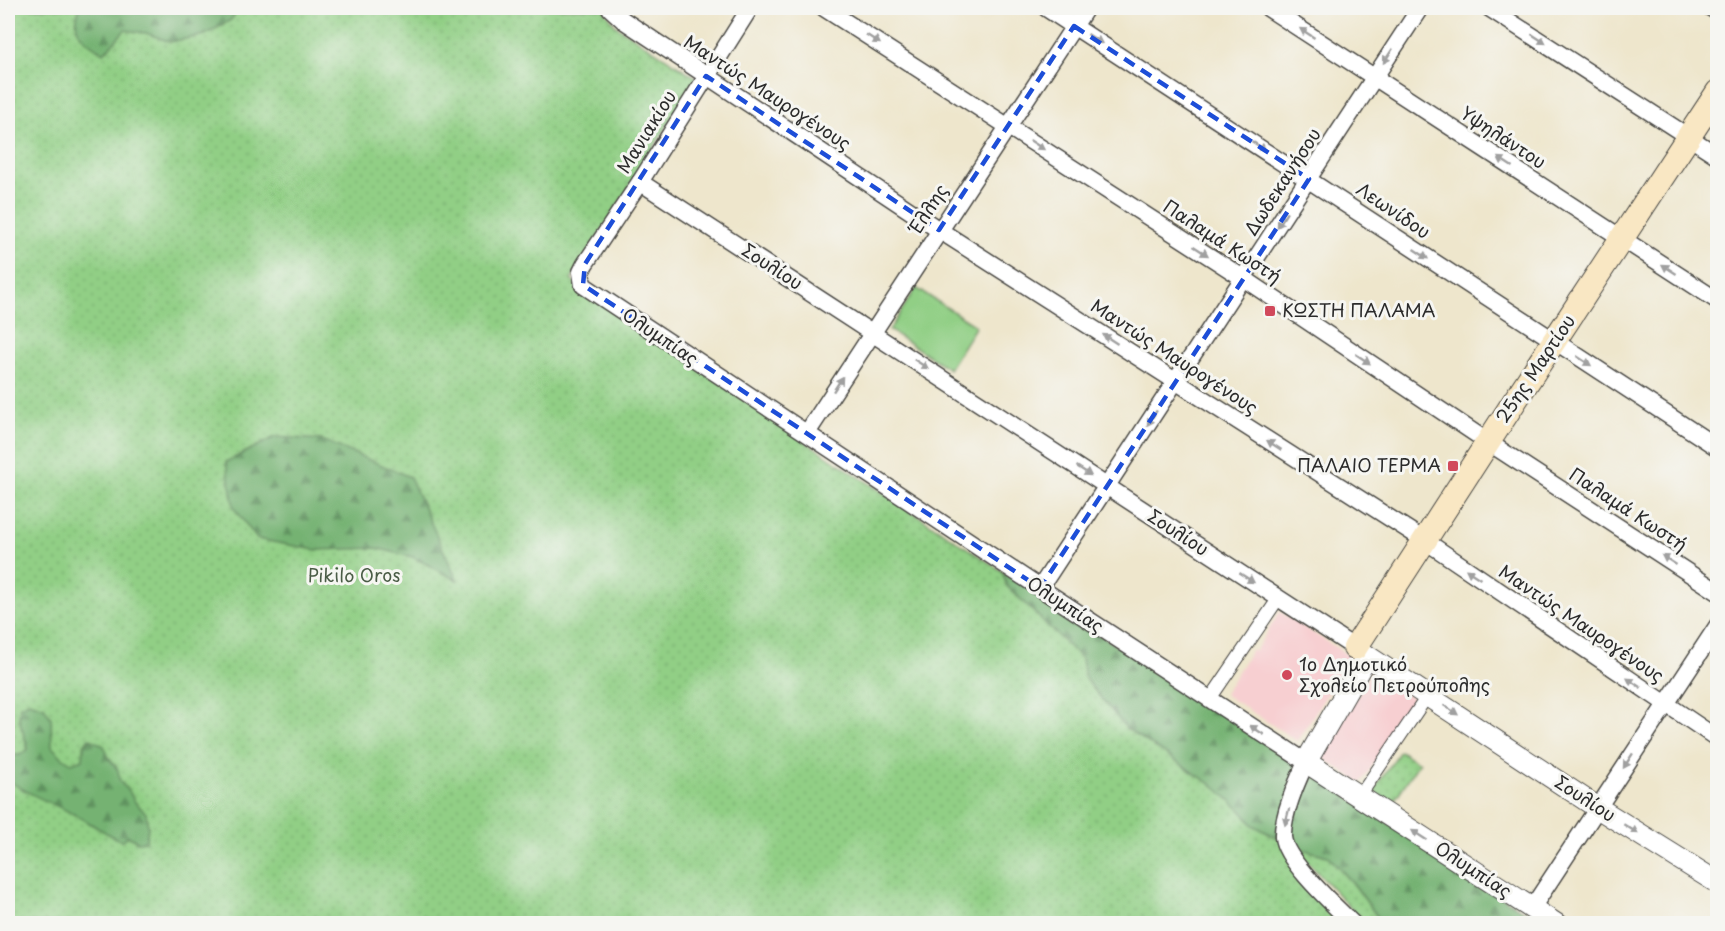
<svg xmlns="http://www.w3.org/2000/svg" width="1725" height="931" font-family="'Playpen Sans',sans-serif">
  <style>
    .built { fill: #f7cfd1 }
    .grass { fill: url(#grass-dots); stroke: #5e7d58; stroke-width: 1.5 }
    .forest { fill: url(#forest-firs); stroke: #506e4e; stroke-width: 1.5 }
    .pitch { fill: #91cf85; stroke: #5e7d58; stroke-width: 1.5 }
    .lines { fill: none; stroke-linecap: round; stroke-linejoin: round }
    .pedestrian-casing { stroke: #484743; stroke-width: 14 }
    .minor-casing { stroke: #484743; stroke-width: 19 }
    .tertiary-casing { stroke: #484743; stroke-width: 23 }
    .secondary-casing { stroke: #484743; stroke-width: 26 }
    .pedestrian { stroke: #fff; stroke-width: 12 }
    .minor { stroke: #fff; stroke-width: 16 }
    .tertiary { stroke: #fff; stroke-width: 21 }
    .secondary { stroke: #f9e7c3; stroke-width: 24 }
    .oneway { fill: #a0a0a0 }
    .marked { fill: none; stroke: #1d4ed8; stroke-width: 4.5; stroke-dasharray: 12 8; stroke-linejoin: round }
    .poi-dot { fill: #d1495b; stroke: #f6f6f2; stroke-width: 2 }
    .labels { text-anchor: middle; stroke-width: 6; stroke-linejoin: round; paint-order: stroke }
    .street-label { font-size: 18px; fill: #2b2b2b; stroke: #f6f6f2 }
    .poi-label { font-size: 18px; fill: #2b2b2b; stroke: #f6f6f2; text-anchor: start }
    .park-label { font-size: 18px; fill: #4a5c46; stroke: #f6f6f2 }
  </style>
  <defs>
    <pattern id="grass-dots" width="8" height="8" patternUnits="userSpaceOnUse" patternTransform="scale(1.5)"><rect width="8" height="8" fill="#91cf85"/><path d="M2 2h.1M6 6h.1" fill="none" stroke="#7db273" stroke-width="1.8" stroke-linecap="round"/></pattern>
    <pattern id="forest-firs" width="22" height="20" patternUnits="userSpaceOnUse" patternTransform="scale(1.5)"><rect width="22" height="20" fill="#74b272"/><path d="M5 1l3.5 6h-7zM16 11l3.5 6h-7z" fill="#5f915e"/></pattern>
  </defs>
  <rect width="100%" height="100%" fill="#f6f6f2"/>
  <filter id="ink" filterUnits="userSpaceOnUse"><feTurbulence type="fractalNoise" baseFrequency=".0167" numOctaves="2"/><feDisplacementMap in="SourceGraphic" scale="12" xChannelSelector="R" yChannelSelector="G"/><feConvolveMatrix kernelMatrix="1 2 1 2 8 2 1 2 1" color-interpolation-filters="sRGB"/></filter>
  <filter id="wash" filterUnits="userSpaceOnUse"><feTurbulence type="fractalNoise" baseFrequency=".008" numOctaves="4" result="noise"/><feDisplacementMap in="SourceGraphic" scale="24" xChannelSelector="R" yChannelSelector="G"/><feGaussianBlur stdDeviation="1.35" result="paint"/><feColorMatrix in="noise" values="0 0 0 0 0 0 0 0 0 0 0 0 0 0 0 0 0 1.4 0 .05"/><feComposite in="paint" operator="in"/></filter>
  <g filter="url(#wash)">
    <rect width="100%" height="100%" fill="#eee6cc"/>
    <g class="built">
      <path d="M1280,612L1351,657L1297,741L1224,694L1252,649L1255,651Z"/>
      <path d="M1371,672L1416,700L1361,783L1321,757Z"/>
    </g>
    <g class="grass">
      <path d="M8,8H603L616,26L697,78L571,280L800,438L1002,571L1007,586L1242,811L1253,825L1280,839L1343,923H8Z"/>
      <path d="M1400,751L1419,763L1392,804L1373,791Z"/>
      <path d="M1296,847L1328,856L1353,883L1382,923H1364L1308,862Z"/>
    </g>
    <g class="forest">
      <path d="M80,8H239L231,20L205,35L170,42L146,33L125,30L104,53C85,42 69,32 80,8Z"/>
      <path d="M275,437L322,440L410,477L457,580L413,557L376,548L316,550L257,539L234,508L226,462Z"/>
      <path d="M1002,571L1542,923H1382L1353,883L1328,856L1302,849L1273,836L1253,825L1242,811L1214,786L1127,729L1085,679L1082,659L1007,586Z"/>
      <path d="M29,702L44,707L51,718L52,747L62,757L71,763L83,759L84,745L89,738L104,746L109,758L118,770L120,782L129,791L135,802L146,813L148,827L146,841L138,842L128,836L122,841C108,835 97,827 84,820C59,805 31,797 8,780V757L10,755H20L28,749L19,719L20,706Z"/>
    </g>
    <path class="pitch" d="M916,288L976,326L949,369L889,330Z"/>
  </g>
  <g filter="url(#ink)">
    <g class="lines">
      <g class="pedestrian-casing">
        <g id="pedestrian">
          <path d="M1210,699L1278,599"/>
          <path d="M1359,797L1428,695"/>
        </g>
      </g>
      <g class="minor-casing">
        <g id="minor">
          <path d="M610,8L623,20L939,230L1424,540L1718,739"/>
          <path d="M750,8L640,182L585,264L581,272L583,285L1040,588L1306,762C1297,782 1282,815 1283,837C1285,861 1335,906 1353,924"/>
          <path d="M824,8L1243,278L1488,442L1718,592"/>
          <path d="M1046,8L1718,448"/>
          <path d="M1268,8L1718,301"/>
          <path d="M1489,8L1718,156"/>
          <path d="M1711,8L1718,12"/>
          <path d="M640,182L1355,648"/>
          <path d="M807,433L1086,8"/>
          <path d="M1040,588L1420,8"/>
          <path d="M1532,908L1718,625"/>
        </g>
      </g>
      <g class="tertiary-casing">
        <g id="tertiary">
          <path d="M1355,648L1598,808L1718,883"/>
          <path d="M1367,656L1306,762L1556,924"/>
        </g>
      </g>
      <g class="secondary-casing">
        <path id="secondary" d="M1355,648L1516,399L1718,92"/>
      </g>
      <use href="#pedestrian" class="pedestrian"/>
      <use href="#minor" class="minor"/>
      <use href="#tertiary" class="tertiary"/>
      <use href="#secondary" class="secondary"/>
    </g>
    <defs><path id="oneway-solid" d="M-6-.8H1V-3.2L6.5 0L1 3.2V.8H-6Z" transform="scale(1.5)"/></defs>
    <g class="oneway">
      <use href="#oneway-solid" transform="translate(1307 33) rotate(-147)"/>
      <use href="#oneway-solid" transform="translate(873 39) rotate(33)"/>
      <use href="#oneway-solid" transform="translate(1095 39) rotate(33)"/>
      <use href="#oneway-solid" transform="translate(1539 39) rotate(33)"/>
      <use href="#oneway-solid" transform="translate(1388 56) rotate(123)"/>
      <use href="#oneway-solid" transform="translate(1037 145) rotate(33)"/>
      <use href="#oneway-solid" transform="translate(1259 146) rotate(33)"/>
      <use href="#oneway-solid" transform="translate(1505 162) rotate(-147)"/>
      <use href="#oneway-solid" transform="translate(1282 220) rotate(123)"/>
      <use href="#oneway-solid" transform="translate(1201 251) rotate(33)"/>
      <use href="#oneway-solid" transform="translate(1421 254) rotate(34)"/>
      <use href="#oneway-solid" transform="translate(1669 269) rotate(-147)"/>
      <use href="#oneway-solid" transform="translate(1110 339) rotate(-147)"/>
      <use href="#oneway-solid" transform="translate(1363 359) rotate(34)"/>
      <use href="#oneway-solid" transform="translate(1584 361) rotate(33)"/>
      <use href="#oneway-solid" transform="translate(921 364) rotate(33)"/>
      <use href="#oneway-solid" transform="translate(838 384) rotate(-57)"/>
      <use href="#oneway-solid" transform="translate(1152 418) rotate(123)"/>
      <use href="#oneway-solid" transform="translate(1274 445) rotate(-147)"/>
      <use href="#oneway-solid" transform="translate(1084 471) rotate(33)"/>
      <use href="#oneway-solid" transform="translate(1669 560) rotate(-147)"/>
      <use href="#oneway-solid" transform="translate(1473 574) rotate(-146)"/>
      <use href="#oneway-solid" transform="translate(1247 578) rotate(33)"/>
      <use href="#oneway-solid" transform="translate(1634 683) rotate(-146)"/>
      <use href="#oneway-solid" transform="translate(1451 710) rotate(34)"/>
      <use href="#oneway-solid" transform="translate(1257 730) rotate(-147)"/>
      <use href="#oneway-solid" transform="translate(1628 761) rotate(123)"/>
      <use href="#oneway-solid" transform="translate(1287 817) rotate(104)"/>
      <use href="#oneway-solid" transform="translate(1631 829) rotate(32)"/>
      <use href="#oneway-solid" transform="translate(1419 835) rotate(-147)"/>
    </g>
  </g>
  <path class="marked" d="M1074,26L1309,179L1040,588L583,285L585,264L706,76L939,230Z"/>
  <g class="poi-dot">
    <rect x="1264" y="305" width="12" height="12" rx="3"/>
    <rect x="1447" y="460" width="12" height="12" rx="3"/>
    <circle cx="1287" cy="675" r="6"/>
  </g>
  <g class="labels">
    <g class="street-label">
      <text transform="translate(767 93) rotate(33)" y="6">Μαντώς Μαυρογένους</text>
      <text transform="translate(647 132) rotate(-58)" y="6">Μανιακίου</text>
      <text transform="translate(1503 138) rotate(33)" y="6">Υψηλάντου</text>
      <text transform="translate(1283 182) rotate(-57)" y="6">Δωδεκανήσου</text>
      <text transform="translate(929 209) rotate(-57)" y="6">Έλλης</text>
      <text transform="translate(1393 211) rotate(34)" y="6">Λεωνίδου</text>
      <text transform="translate(1222 242) rotate(33)" y="6">Παλαμά Κωστή</text>
      <text transform="translate(772 267) rotate(33)" y="6">Σουλίου</text>
      <text transform="translate(660 337) rotate(34)" y="6">Ολυμπίας</text>
      <text transform="translate(1174 357) rotate(33)" y="6">Μαντώς Μαυρογένους</text>
      <text transform="translate(1536 369) rotate(-56)" y="6">25ης Μαρτίου</text>
      <text transform="translate(1628 510) rotate(33)" y="6">Παλαμά Κωστή</text>
      <text transform="translate(1178 533) rotate(33)" y="6">Σουλίου</text>
      <text transform="translate(1065 605) rotate(33)" y="6">Ολυμπίας</text>
      <text transform="translate(1581 624) rotate(34)" y="6">Μαντώς Μαυρογένους</text>
      <text transform="translate(1585 799) rotate(33)" y="6">Σουλίου</text>
      <text transform="translate(1473 870) rotate(33)" y="6">Ολυμπίας</text>
    </g>
    <g class="poi-label">
      <text x="1282" y="317">ΚΩΣΤΗ ΠΑΛΑΜΑ</text>
      <text x="1441" y="472" text-anchor="end">ΠΑΛΑΙΟ ΤΕΡΜΑ</text>
      <text x="1299" y="671">1ο Δημοτικό<tspan x="1299" dy="21">Σχολείο Πετρούπολης</tspan></text>
    </g>
    <g class="park-label">
      <text x="354" y="582">Pikilo Oros</text>
    </g>
  </g>
  <rect width="1725" height="931" fill="none" stroke="#f6f6f2" stroke-width="30"/>
</svg>
